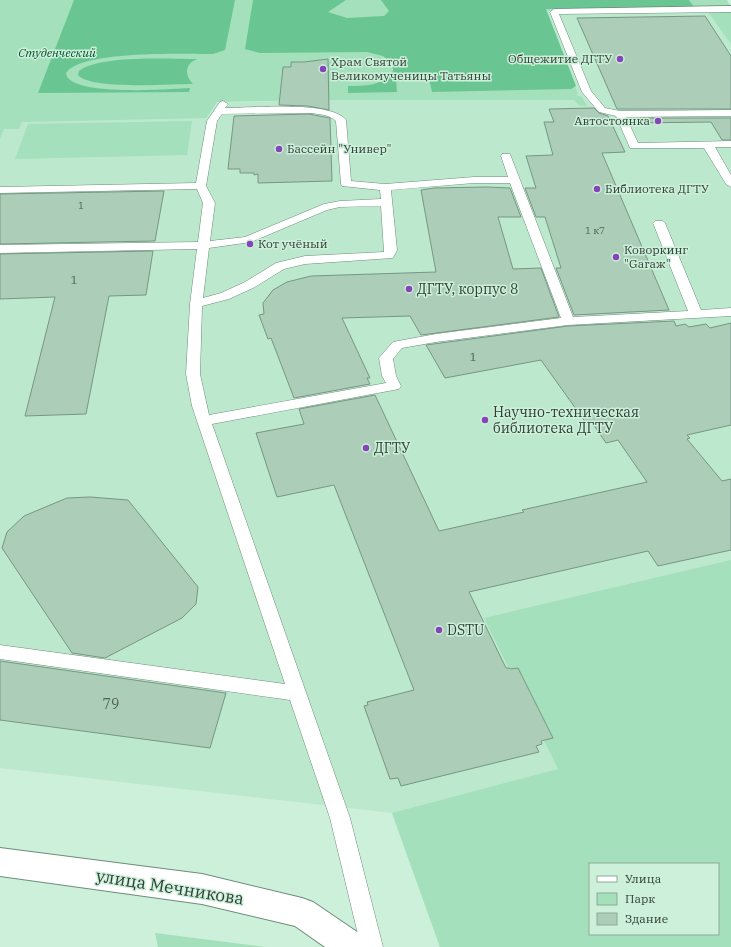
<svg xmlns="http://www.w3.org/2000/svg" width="731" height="947" font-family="'IBM Plex Serif',serif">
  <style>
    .built { fill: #bce8cd; fill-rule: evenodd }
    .green { fill: #a3e0bb; fill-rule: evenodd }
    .forest { fill: #69c692 }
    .building { fill: #acceb9; stroke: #769782 }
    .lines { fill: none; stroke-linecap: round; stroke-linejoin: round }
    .lane-casing { stroke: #6c8d79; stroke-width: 1 }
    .secondary-casing { stroke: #6c8d79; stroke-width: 2 }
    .lane { fill: #fff; fill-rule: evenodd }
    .secondary { fill: #fff; fill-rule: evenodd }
    .poi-dot { fill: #8644b8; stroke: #cdf0da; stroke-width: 1.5 }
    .labels { text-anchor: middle; stroke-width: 3; stroke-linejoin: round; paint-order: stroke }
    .far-number-label { font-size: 10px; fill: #506357 }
    .far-park-label { font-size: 12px; font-style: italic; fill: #065231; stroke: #cdf0da }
    .far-poi-label { font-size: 12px; fill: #313f36; stroke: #cdf0da; text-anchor: start }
    .number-label { font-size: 12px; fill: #506357 }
    .poi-label { font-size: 14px; fill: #313f36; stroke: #cdf0da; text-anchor: start }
    .near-number-label { font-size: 14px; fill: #506357 }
    .near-street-label { font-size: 17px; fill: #313f36; stroke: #cdf0da }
  </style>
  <rect width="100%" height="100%" fill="#cdf0da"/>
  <path class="built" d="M712,7L731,37V947H440L392,813L0,768V129L30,107L577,94L544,11ZM590,864H718V934H590Z"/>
  <g class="green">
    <path d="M0,0H727L731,7L544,11L578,94L576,95L582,97L587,106H580L574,100H325L217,102L206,118L22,122L19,129H4L0,139Z"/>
    <path d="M708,12H731V44Z"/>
    <path d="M192,121L187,155L15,159L28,124Z"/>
    <path d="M731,560V947H440L392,813L558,769L484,618ZM590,864H718V934H590Z"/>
    <path d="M155,933L265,947H158Z"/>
  </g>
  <g class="forest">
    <path d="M74,0H235L225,50L213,54C187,54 76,50 66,74C71,97 170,89 190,88L189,92L38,93Z"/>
    <path d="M253,0H346L328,12L347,18L384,16L389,11L381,0H689L694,7L546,9L576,86L571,89L432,92L429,79H396L397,92L348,93V86C364,86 384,86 393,71V64L383,56L367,52L260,53L245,49Z"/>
    <path d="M197,59C185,64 184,74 193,84C171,84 90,90 78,75L79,71C100,55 169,59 197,59Z"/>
  </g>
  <g class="building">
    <path d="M705,16L731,56V109H617L577,18Z"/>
    <path d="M328,59L329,110L308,106L279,105L283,67H291V62H304Z"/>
    <path d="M594,108L599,113L608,116L625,152L602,153L669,310L574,315L556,268H561L545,217H536L525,188H536L526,156L553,155L544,122H554L549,109Z"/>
    <path d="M309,114L330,118L332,181L258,183V174L254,175V173H240V169H228L234,116Z"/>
    <path d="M628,118H731V140H722L711,122L630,123Z"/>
    <path d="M487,187L510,188L521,217H498L513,269L541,268L559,317L421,335L410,316L342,318L370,378H367L370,384L294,398L271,338L268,339L259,315L264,314L263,303L273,290L287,282L311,276L436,272L421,190L434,188Z"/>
    <path d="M164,191L155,241L0,244V194Z"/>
    <path d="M153,251L146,295L109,296L86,414L25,416L55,297L0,299V254Z"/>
    <path d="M674,321L676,326L685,324L689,327L706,324L710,328L731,323V425L687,435L690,438L687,439L722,481L731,479V550L658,566L648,551L469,592L506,668H509L510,669L518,668L553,738L541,741L542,744L536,746L539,752L401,786L398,778L390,779L364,706L368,705L367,702L414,690L334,485L277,497L256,433L304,424L299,409L375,395L439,531L524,512L522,510L647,482L618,440L606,443L591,421L586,423L541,360L445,378L426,345L568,326Z"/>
    <path d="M90,497L128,500L198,587L196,604L182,618L105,658L72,653L2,548L7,532L24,516L67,498Z"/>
    <path d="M0,661L226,693L210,748L0,720Z"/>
  </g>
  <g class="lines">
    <g class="lane-casing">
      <g id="lane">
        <path d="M731,6V12L559,14L591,91L605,108L620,111L731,110V116L626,117L638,143L731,141V147H715L731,175V187L726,184L704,148H630L616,116L599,112L582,92L550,12L554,9Z"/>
        <path d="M223,101L228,104L225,108C250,108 331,100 346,120L351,181L385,184L474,177H508L501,156L502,154H510L573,317L688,311L653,223L655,221H663L665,223L701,310L731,308V316L568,325L436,342L402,348L393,359L396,376L401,386L399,389L212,424L350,818L383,947H361L330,818L290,700L0,659V645L285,684L192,406L186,374L190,304L197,249L0,253V245L198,242L203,203L197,189L0,193V187L196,183L207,121L220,102ZM309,113C318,114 329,114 336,121L341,184L342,186L380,190L381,199L340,201L324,204L245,237L210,241L215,203L206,186L217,121L222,114ZM474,183H510L561,318L436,334L398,341L393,342L379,358L382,376L386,383L209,415L200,374L202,306L229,299L253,288L284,269L305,264L393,258L397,250L391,190ZM381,206L384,252L305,256L276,263L245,282L221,293L203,298L209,248L251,242L327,210L340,207Z"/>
      </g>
    </g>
    <g class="secondary-casing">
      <path id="secondary" d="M0,848L202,874L302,898L313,902L363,936L368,947H325L295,926L202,904L0,876Z"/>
    </g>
    <use href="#lane" class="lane"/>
    <use href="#secondary" class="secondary"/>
  </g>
  <g class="poi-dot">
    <circle cx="620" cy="59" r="4"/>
    <circle cx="323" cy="69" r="4"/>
    <circle cx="658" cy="121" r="4"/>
    <circle cx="279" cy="149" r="4"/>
    <circle cx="597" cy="189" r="4"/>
    <circle cx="250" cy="244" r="4"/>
    <circle cx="616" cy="257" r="4"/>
    <circle cx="409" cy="289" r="4"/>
    <circle cx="485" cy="420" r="4"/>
    <circle cx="366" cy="448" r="4"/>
    <circle cx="439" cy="630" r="4"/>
  </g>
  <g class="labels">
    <g class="far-number-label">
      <text x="81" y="209">1</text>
      <text x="595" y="234">1 к7</text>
    </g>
    <g class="far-park-label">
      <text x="57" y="57">Студенческий</text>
    </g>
    <g class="far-poi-label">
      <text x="612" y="63" text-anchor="end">Общежитие ДГТУ</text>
      <text x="331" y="66">Храм Святой<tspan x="331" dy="14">Великомученицы Татьяны</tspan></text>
      <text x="650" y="125" text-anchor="end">Автостоянка</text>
      <text x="287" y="153">Бассейн "Универ"</text>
      <text x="605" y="193">Библиотека ДГТУ</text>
      <text x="258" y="248">Кот учёный</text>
      <text x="624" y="254">Коворкинг<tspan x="624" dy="14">"Gаraж"</tspan></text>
    </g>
    <g class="number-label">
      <text x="74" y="284">1</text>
      <text x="473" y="361">1</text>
    </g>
    <g class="poi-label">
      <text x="417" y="294">ДГТУ, корпус 8</text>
      <text x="493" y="417">Научно-техническая<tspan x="493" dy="16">библиотека ДГТУ</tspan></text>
      <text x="374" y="453">ДГТУ</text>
      <text x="447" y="635">DSTU</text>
    </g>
    <g class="near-number-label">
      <text x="111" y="709">79</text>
    </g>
    <g class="near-street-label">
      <text transform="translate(170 887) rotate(9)" y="6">улица Мечникова</text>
    </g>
  </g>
  <rect x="589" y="863" width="130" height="72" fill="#cdf0da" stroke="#8fa998"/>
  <rect x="597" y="876" width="20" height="6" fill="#ffffff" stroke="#8fa998"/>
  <text x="625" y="883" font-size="12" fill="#313f36">Улица</text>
  <rect x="597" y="893" width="20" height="12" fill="#a3e0bb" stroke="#8fa998"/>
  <text x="625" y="903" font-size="12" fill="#313f36">Парк</text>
  <rect x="597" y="913" width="20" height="12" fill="#acceb9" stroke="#8fa998"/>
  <text x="625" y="923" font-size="12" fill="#313f36">Здание</text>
</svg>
